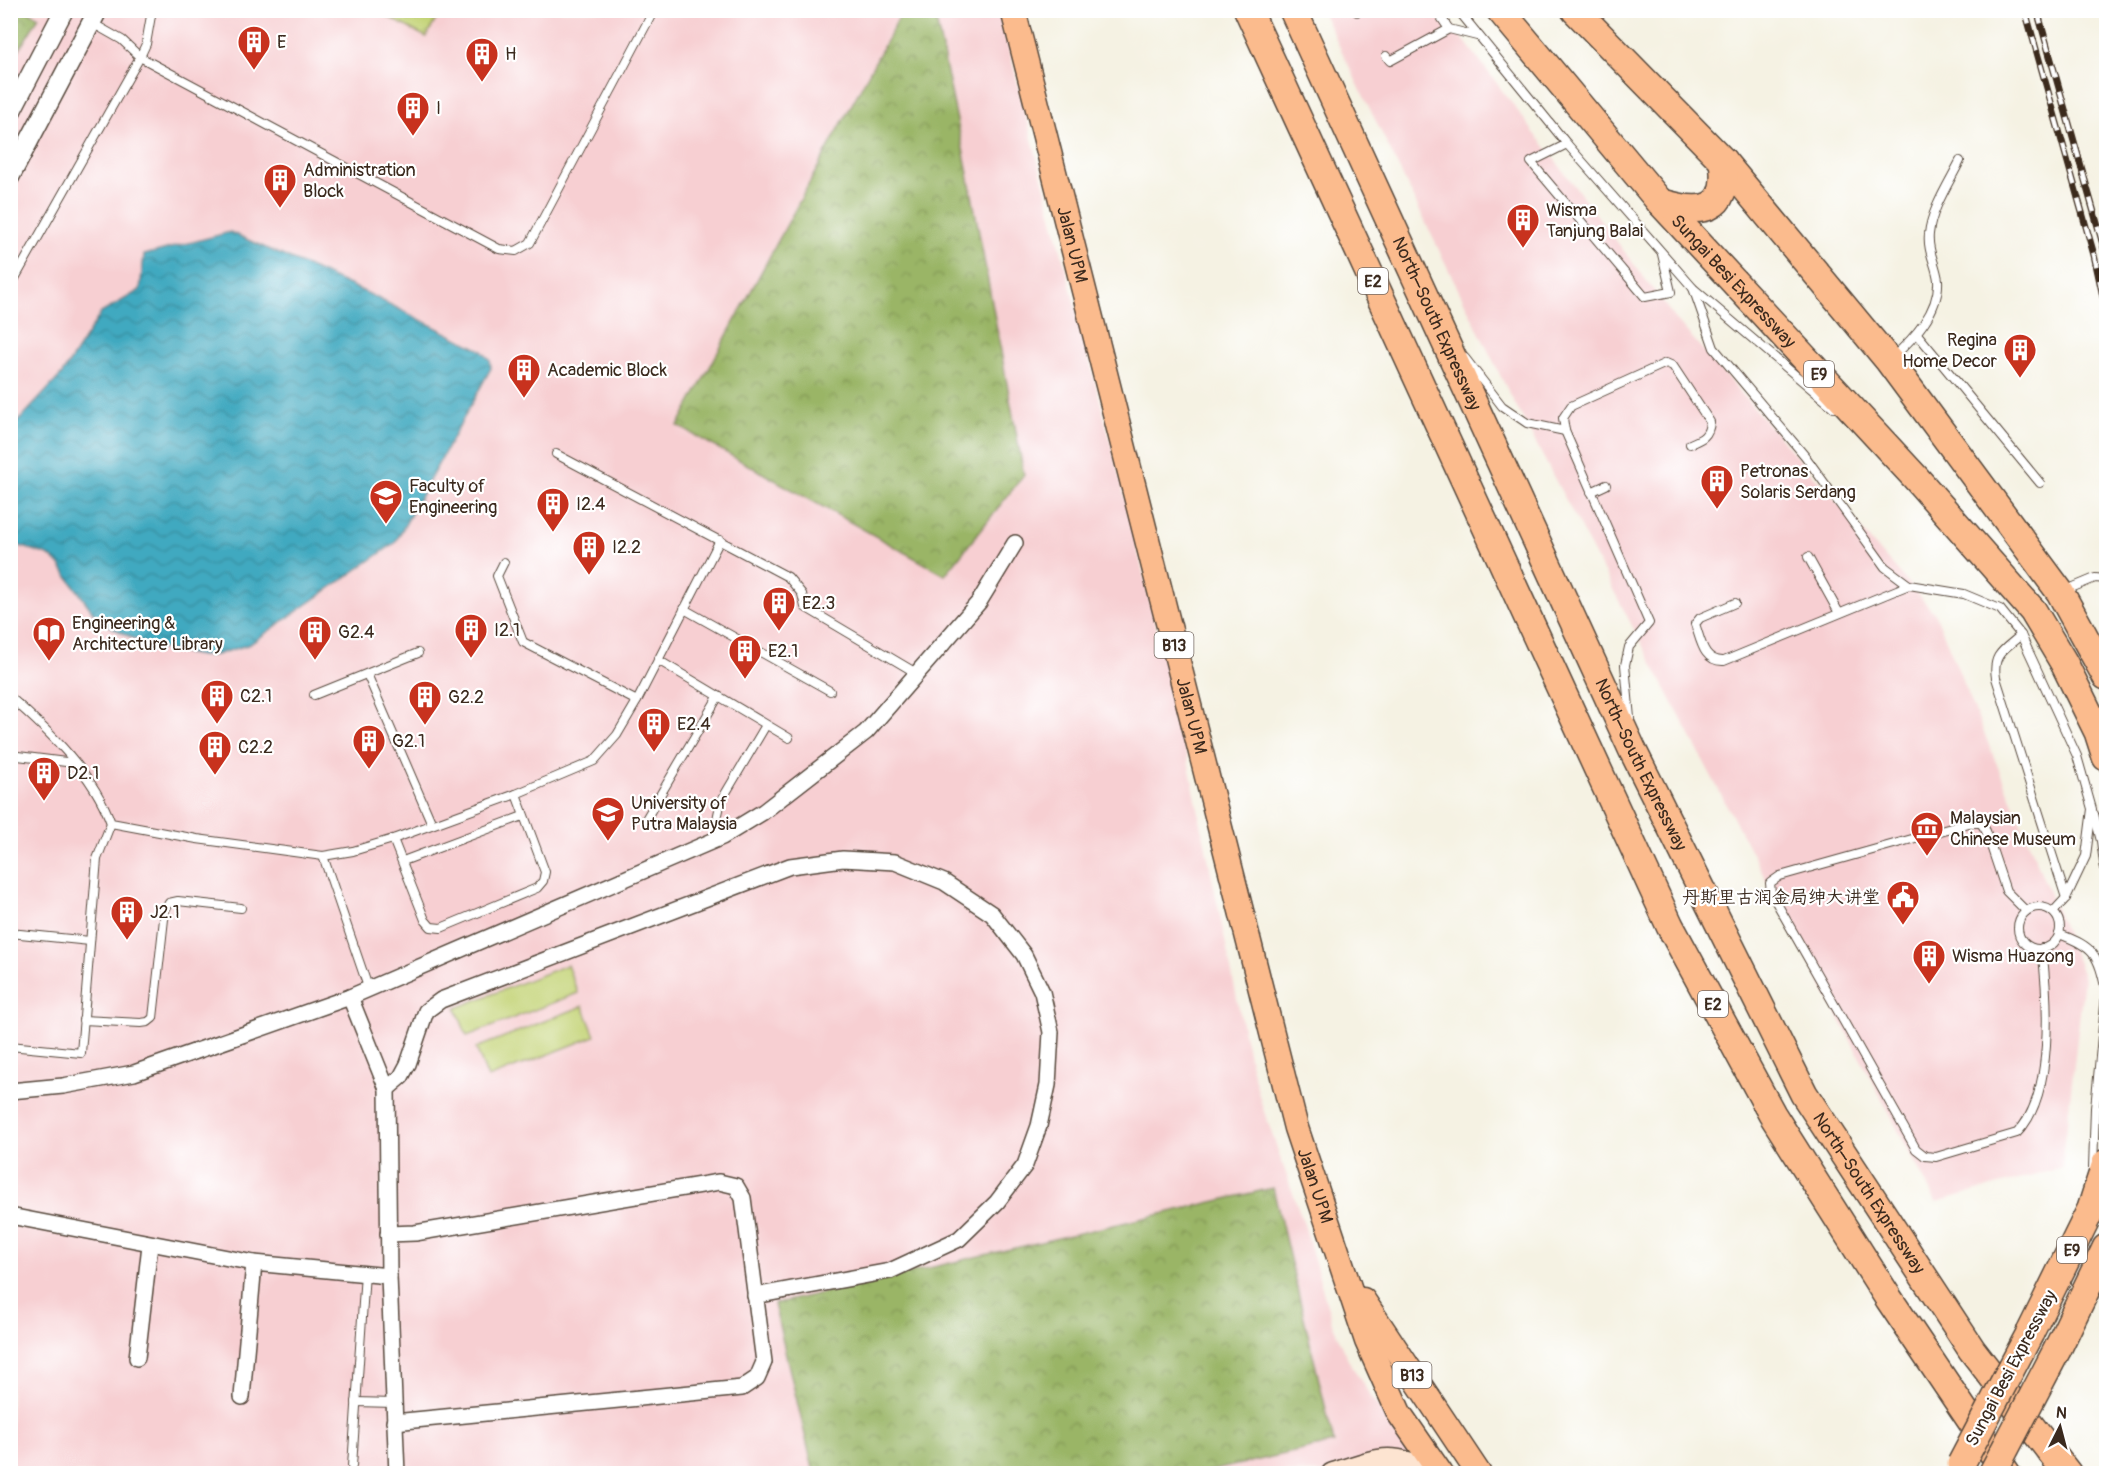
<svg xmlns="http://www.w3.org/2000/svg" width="2117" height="1484" font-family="Pangolin,'LXGW WenKai TC',sans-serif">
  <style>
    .built { fill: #f7cfd2 }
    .grass { fill: #c3d375; stroke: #7f7e4a; stroke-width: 1.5 }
    .forest { fill: url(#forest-crowns); stroke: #6a7042; stroke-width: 1.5 }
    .park { fill: url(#park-crowns); stroke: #7f7e4a; stroke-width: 1.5 }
    .water { fill: url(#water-waves); stroke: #3e6a6f; stroke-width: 1.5 }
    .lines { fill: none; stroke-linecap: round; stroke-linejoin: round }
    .service-casing { stroke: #57483c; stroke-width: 10 }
    .minor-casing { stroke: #57483c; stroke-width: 18 }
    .tertiary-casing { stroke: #57483c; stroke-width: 21 }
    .secondary-casing { stroke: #57483c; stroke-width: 24 }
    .primary-casing { stroke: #57483c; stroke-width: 27 }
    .motorway-casing { stroke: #57483c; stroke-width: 30 }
    .service { stroke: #fff; stroke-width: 8 }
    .minor { stroke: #fff; stroke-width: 15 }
    .tertiary { stroke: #fff; stroke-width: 18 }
    .secondary { stroke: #fde4d1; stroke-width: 21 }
    .primary { stroke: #fbbb8d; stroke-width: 24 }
    .motorway { stroke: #fbbb8d; stroke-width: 27 }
    .rail-casing { stroke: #3b2a1e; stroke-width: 7 }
    .rail { stroke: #fff; stroke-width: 4.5; stroke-dasharray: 14; stroke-linecap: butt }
    .motorway-bridge-casing { stroke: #57483c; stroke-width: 30; stroke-linecap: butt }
    .motorway-bridge { stroke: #fbbb8d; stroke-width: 27 }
    .labels { text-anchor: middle; stroke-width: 4.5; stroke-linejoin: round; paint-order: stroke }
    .shield { fill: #fff; stroke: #766a62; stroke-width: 1.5 }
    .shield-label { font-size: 16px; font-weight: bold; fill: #3b2a1e }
    .poi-label { font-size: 18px; fill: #3b2a1e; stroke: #fff; text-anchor: start }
    .street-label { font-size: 18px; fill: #3b2a1e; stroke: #fff }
  </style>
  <defs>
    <pattern id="forest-crowns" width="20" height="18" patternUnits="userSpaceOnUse" patternTransform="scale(1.5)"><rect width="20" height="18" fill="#9ab566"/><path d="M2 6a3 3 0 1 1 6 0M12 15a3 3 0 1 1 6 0" fill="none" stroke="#7f9353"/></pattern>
    <pattern id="park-crowns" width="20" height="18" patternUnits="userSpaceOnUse" patternTransform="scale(1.5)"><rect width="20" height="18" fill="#c3d375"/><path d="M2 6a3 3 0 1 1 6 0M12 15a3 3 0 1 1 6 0" fill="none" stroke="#a8b565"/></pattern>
    <pattern id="water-waves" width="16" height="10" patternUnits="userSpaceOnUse" patternTransform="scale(1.5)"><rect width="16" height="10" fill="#40a9c0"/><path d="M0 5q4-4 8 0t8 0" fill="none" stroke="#378a9b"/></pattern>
  </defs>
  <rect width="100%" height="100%" fill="#fff"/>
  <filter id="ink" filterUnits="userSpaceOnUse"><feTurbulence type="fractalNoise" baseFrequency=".0167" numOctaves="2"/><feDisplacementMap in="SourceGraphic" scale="12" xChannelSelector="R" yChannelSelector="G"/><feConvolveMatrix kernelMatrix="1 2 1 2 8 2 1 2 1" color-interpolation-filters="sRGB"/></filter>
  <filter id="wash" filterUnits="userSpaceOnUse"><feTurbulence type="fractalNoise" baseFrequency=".008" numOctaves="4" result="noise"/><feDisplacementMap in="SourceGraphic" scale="24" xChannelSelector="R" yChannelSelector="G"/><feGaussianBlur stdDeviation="1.35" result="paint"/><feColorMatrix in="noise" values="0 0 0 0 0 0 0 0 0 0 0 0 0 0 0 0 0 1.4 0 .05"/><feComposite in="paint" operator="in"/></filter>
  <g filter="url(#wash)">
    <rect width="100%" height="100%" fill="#f5f2e3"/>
    <g class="built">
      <path d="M11,11H999L1118,470L1183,736L1250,1062L1262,1106L1305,1227L1332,1323L1349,1361L1371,1397L1429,1473H11Z"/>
      <path d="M1322,11H1442L1674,317L1936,615L2084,978L2062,1168L1936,1202L1503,381Z"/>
    </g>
    <g class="grass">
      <path d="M567,965L578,993L467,1036L456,1008Z"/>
      <path d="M583,1006L595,1036L488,1078L476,1048Z"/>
    </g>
    <g class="forest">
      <path d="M11,10L28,11L39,17L11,63Z"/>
      <path d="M903,10L934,11L967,168L1024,475L945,575L678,426Z"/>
      <path d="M1273,1188L1334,1443L1201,1473H814L774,1304Z"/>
    </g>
    <path class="park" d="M377,11H441L426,37Z"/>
    <path class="water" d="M230,232L367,293L481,350L490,360L491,368L395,543L250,644L216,655L201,656L157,648L132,638L104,623L92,611L59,564L48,555L11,543V429L62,374L101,313L140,290L144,255Z"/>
  </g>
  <g filter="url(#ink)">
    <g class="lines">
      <g class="service-casing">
        <g id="service">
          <path d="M1355,10L1357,12"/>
          <path d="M1436,10L1449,29L1477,36"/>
          <path d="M1458,10L1567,144L1693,288L1834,408"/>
          <path d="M92,23L122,40L140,57L499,249L516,251L530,243L654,10"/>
          <path d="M1386,56L1390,61L1449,29"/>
          <path d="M1567,144L1531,162L1645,297L1671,292L1662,254"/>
          <path d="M10,287L140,57L146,44L152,10"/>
          <path d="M1693,288L1714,348L1805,456L1885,567L1909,585L1964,594L2000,609L2021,635L2077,756L2092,809L2086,856L2066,898L2053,912"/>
          <path d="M1918,335L2040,483"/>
          <path d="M1465,358L1502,406L1527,423L1565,431"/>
          <path d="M1892,358C1913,339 1940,311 1938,280C1936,264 1927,251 1929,234C1931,210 1949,183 1960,161"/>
          <path d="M556,454L788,577L802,594L805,607L918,674"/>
          <path d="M1591,492L1606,485"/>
          <path d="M1808,557L1839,613"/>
          <path d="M504,562L497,576L523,642L637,701"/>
          <path d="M2064,591L2095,578L2106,579"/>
          <path d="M1735,603L1700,618L1695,624C1701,640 1703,662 1724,661L1909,585"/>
          <path d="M684,609L830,691"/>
          <path d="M2021,635C2004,650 1992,654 1996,678L2066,898"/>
          <path d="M658,660L789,738"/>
          <path d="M367,674L432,824"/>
          <path d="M314,695L418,653"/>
          <path d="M10,697C49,731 93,773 111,823L197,839L323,856L353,851L393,839L516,794L594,761L617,735L637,701L720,540"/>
          <path d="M1630,718L1625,665L1629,647L1649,623L1565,431L1563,418L1571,406L1666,363L1673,366L1710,422C1709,436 1702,439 1690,444"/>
          <path d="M10,755L74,763"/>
          <path d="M2094,814L2101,841L2106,877"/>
          <path d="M646,819L718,697"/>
          <path d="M722,837L717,819L721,801L766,725"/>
          <path d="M393,839L425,920L431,927L441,928L537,888L543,881L545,872L516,794"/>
          <path d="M323,856L369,990"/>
          <path d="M403,861L523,816"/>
          <circle cx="2039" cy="928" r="21"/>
          <path d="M2026,911L2006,891L1986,831L1981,823H1969L1780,876L1770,883L1771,893L1916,1149L1925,1156L1936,1157L2017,1133C2055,1095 2048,998 2042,948"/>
          <path d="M10,933L90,941"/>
          <path d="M2059,934C2095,947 2098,955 2106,991"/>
          <path d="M83,1020L141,1023L148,1022L153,1018L165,910L169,903L178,901L241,908"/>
          <path d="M10,1046L81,1053L97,859L111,823"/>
          <path d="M2093,1168L2095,1108L2106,995"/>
          <path d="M356,1402L394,1403"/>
          <path d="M352,1466L365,1273"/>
        </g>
      </g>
      <g class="minor-casing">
        <g id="minor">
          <path d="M350,997L387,1089L389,1276L397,1474"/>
          <path d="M387,1089L401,1077L408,1064L426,1011L441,1000L790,866L843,859L895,862L944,882L992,914L1024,955L1042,992L1051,1032L1048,1085L1039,1126L1025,1165L997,1202L959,1239L890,1271L755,1296"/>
          <path d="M10,1091L63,1086L134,1073L350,997L722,837L763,812L866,732L979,602L1015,543"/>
          <path d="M10,1216L254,1263L389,1276"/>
          <path d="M388,1234L415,1233L719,1182L736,1186L743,1198L764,1362L757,1378L742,1388L394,1422"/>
          <path d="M137,1358L150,1245"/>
          <path d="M242,1397L254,1263"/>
        </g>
      </g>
      <g class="tertiary-casing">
        <g id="tertiary">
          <path d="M10,114L64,10"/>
          <path d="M10,177L98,10"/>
        </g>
      </g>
      <g class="secondary-casing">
        <path id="secondary" d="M1332,1474C1378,1459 1391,1451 1436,1474"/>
      </g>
      <g class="primary-casing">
        <g id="primary">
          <path id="s1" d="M1013,10L1296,1128L1367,1341L1399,1413L1441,1474"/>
          <path d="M1363,1300L1479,1474"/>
        </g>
      </g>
      <g class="motorway-casing">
        <g id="motorway">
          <path d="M1248,10L1670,926L1772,1114L1889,1299L2007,1474"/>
          <path id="s2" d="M1293,10L1633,751L1804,1094L1972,1350L2068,1474"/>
          <path id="s3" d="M1500,10L1660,202L1915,477L2033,611L2064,663L2098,732L2106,757"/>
          <path d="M1575,10L1723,161L1889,361L2060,592L2106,676"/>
          <path d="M1660,202C1701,215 1730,213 1723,161"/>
          <path d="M2030,1333L2091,1209L2106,1163"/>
          <path d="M2058,1348L2106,1248"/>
        </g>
      </g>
      <use href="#service" class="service"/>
      <use href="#minor" class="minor"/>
      <use href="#tertiary" class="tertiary"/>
      <use href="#secondary" class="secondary"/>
      <use href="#primary" class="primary"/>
      <use href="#motorway" class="motorway"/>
      <g class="rail-casing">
        <g id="rail">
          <path d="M2025,10L2094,255L2106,310"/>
          <path d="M2037,10L2106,255"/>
          <path d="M2103,10L2106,24"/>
        </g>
      </g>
      <use href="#rail" class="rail"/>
      <g class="motorway-bridge-casing">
        <g id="motorway-bridge">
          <path d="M1961,1464L2030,1333"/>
          <path d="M1992,1474L2058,1348"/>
        </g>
      </g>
      <use href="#motorway-bridge" class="motorway-bridge"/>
    </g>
  </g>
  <defs>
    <g id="building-pin" transform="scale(1.725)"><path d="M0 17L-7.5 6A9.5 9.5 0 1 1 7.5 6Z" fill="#c8321e" stroke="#fff"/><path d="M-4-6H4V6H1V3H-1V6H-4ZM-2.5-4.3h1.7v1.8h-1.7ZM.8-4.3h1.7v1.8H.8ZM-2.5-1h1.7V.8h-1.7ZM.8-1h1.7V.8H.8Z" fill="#fff"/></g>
    <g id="university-pin" transform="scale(1.725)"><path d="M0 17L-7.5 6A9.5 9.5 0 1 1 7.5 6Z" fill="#c8321e" stroke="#fff"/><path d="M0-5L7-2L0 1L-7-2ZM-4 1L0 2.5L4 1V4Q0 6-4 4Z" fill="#fff"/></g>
    <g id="library-pin" transform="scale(1.725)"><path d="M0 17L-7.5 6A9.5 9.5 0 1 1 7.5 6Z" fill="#c8321e" stroke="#fff"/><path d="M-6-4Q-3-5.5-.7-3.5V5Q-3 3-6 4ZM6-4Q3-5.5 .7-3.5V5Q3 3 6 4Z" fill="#fff"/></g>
    <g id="museum-pin" transform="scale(1.725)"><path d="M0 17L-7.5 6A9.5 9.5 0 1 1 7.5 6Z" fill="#c8321e" stroke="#fff"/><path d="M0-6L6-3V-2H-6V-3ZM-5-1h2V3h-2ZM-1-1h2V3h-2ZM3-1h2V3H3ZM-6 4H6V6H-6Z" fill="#fff"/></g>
    <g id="civic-pin" transform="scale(1.725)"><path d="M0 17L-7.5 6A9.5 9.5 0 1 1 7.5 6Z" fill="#c8321e" stroke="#fff"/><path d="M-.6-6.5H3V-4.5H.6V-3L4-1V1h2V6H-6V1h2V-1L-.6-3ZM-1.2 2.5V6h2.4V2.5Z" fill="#fff"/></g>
  </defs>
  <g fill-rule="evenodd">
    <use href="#building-pin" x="254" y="42"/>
    <use href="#building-pin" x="482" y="54"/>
    <use href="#building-pin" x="413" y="108"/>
    <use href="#building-pin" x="280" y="180"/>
    <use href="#building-pin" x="1523" y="220"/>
    <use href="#building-pin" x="2020" y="350"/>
    <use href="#building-pin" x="524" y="370"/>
    <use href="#building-pin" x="1717" y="481"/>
    <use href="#university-pin" x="386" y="496"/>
    <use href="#building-pin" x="553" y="504"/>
    <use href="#building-pin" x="589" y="547"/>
    <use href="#building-pin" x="779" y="603"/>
    <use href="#building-pin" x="471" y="630"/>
    <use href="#building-pin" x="315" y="632"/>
    <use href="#library-pin" x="49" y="633"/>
    <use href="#building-pin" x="745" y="651"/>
    <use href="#building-pin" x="217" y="696"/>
    <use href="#building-pin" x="425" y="697"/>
    <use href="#building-pin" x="654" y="724"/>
    <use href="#building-pin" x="369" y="741"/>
    <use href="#building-pin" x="215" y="747"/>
    <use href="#building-pin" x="44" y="773"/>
    <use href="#university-pin" x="608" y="813"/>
    <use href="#museum-pin" x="1927" y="828"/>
    <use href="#civic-pin" x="1903" y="897"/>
    <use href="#building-pin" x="127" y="912"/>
    <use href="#building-pin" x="1929" y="956"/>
  </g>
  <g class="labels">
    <g class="shield">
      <rect x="1358" y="268" width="30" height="26" rx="4.5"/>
      <rect x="1804" y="361" width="30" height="26" rx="4.5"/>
      <rect x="1154.5" y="632" width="39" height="26" rx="4.5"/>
      <rect x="1698" y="991" width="30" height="26" rx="4.5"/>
      <rect x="2057" y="1237" width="30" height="26" rx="4.5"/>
      <rect x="1392.5" y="1362" width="39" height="26" rx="4.5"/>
    </g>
    <g class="shield-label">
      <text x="1373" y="287">E2</text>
      <text x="1819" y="380">E9</text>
      <text x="1174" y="651">B13</text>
      <text x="1713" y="1010">E2</text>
      <text x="2072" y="1256">E9</text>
      <text x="1412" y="1381">B13</text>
    </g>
    <g class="poi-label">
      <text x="277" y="48">E</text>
      <text x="505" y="60">H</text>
      <text x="436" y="114">I</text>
      <text x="303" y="176">Administration<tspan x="303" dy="21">Block</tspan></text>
      <text x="1546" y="216">Wisma<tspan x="1546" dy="21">Tanjung Balai</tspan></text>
      <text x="1997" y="346" text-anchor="end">Regina<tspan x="1997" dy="21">Home Decor</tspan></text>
      <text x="547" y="376">Academic Block</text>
      <text x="1740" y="477">Petronas<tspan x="1740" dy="21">Solaris Serdang</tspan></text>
      <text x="409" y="492">Faculty of<tspan x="409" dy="21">Engineering</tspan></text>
      <text x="576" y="510">I2.4</text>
      <text x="612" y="553">I2.2</text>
      <text x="802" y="609">E2.3</text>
      <text x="72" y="629">Engineering &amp;<tspan x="72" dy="21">Architecture Library</tspan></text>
      <text x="494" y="636">I2.1</text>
      <text x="338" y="638">G2.4</text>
      <text x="768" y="657">E2.1</text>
      <text x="240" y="702">C2.1</text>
      <text x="448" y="703">G2.2</text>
      <text x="677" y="730">E2.4</text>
      <text x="392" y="747">G2.1</text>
      <text x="238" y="753">C2.2</text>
      <text x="67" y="779">D2.1</text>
      <text x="631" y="809">University of<tspan x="631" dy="21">Putra Malaysia</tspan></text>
      <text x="1950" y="824">Malaysian<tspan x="1950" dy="21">Chinese Museum</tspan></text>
      <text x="1880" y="903" text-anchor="end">丹斯里古润金局绅大讲堂</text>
      <text x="150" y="918">J2.1</text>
      <text x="1952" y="962">Wisma Huazong</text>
    </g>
    <g class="street-label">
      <text dy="6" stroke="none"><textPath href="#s1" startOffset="242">Jalan UPM</textPath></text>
      <text dy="6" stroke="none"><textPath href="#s3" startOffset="358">Sungai Besi Expressway</textPath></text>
      <text dy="6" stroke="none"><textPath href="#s2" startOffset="345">North–South Expressway</textPath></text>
      <text dy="6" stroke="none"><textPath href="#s1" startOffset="728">Jalan UPM</textPath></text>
      <text dy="6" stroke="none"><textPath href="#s2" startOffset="831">North–South Expressway</textPath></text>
      <text dy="6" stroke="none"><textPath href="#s1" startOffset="1214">Jalan UPM</textPath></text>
      <text dy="6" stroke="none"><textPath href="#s2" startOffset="1317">North–South Expressway</textPath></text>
      <text transform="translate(2011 1368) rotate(-62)" y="6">Sungai Besi Expressway</text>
    </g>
  </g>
  <rect width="2117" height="1484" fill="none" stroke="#fff" stroke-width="36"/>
  <g transform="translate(2060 1427) rotate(6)" stroke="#ffffff" stroke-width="4.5" paint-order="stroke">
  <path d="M0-4.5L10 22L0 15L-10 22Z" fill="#3b2a1e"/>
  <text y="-9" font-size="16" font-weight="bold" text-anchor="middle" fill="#3b2a1e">N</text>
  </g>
</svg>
